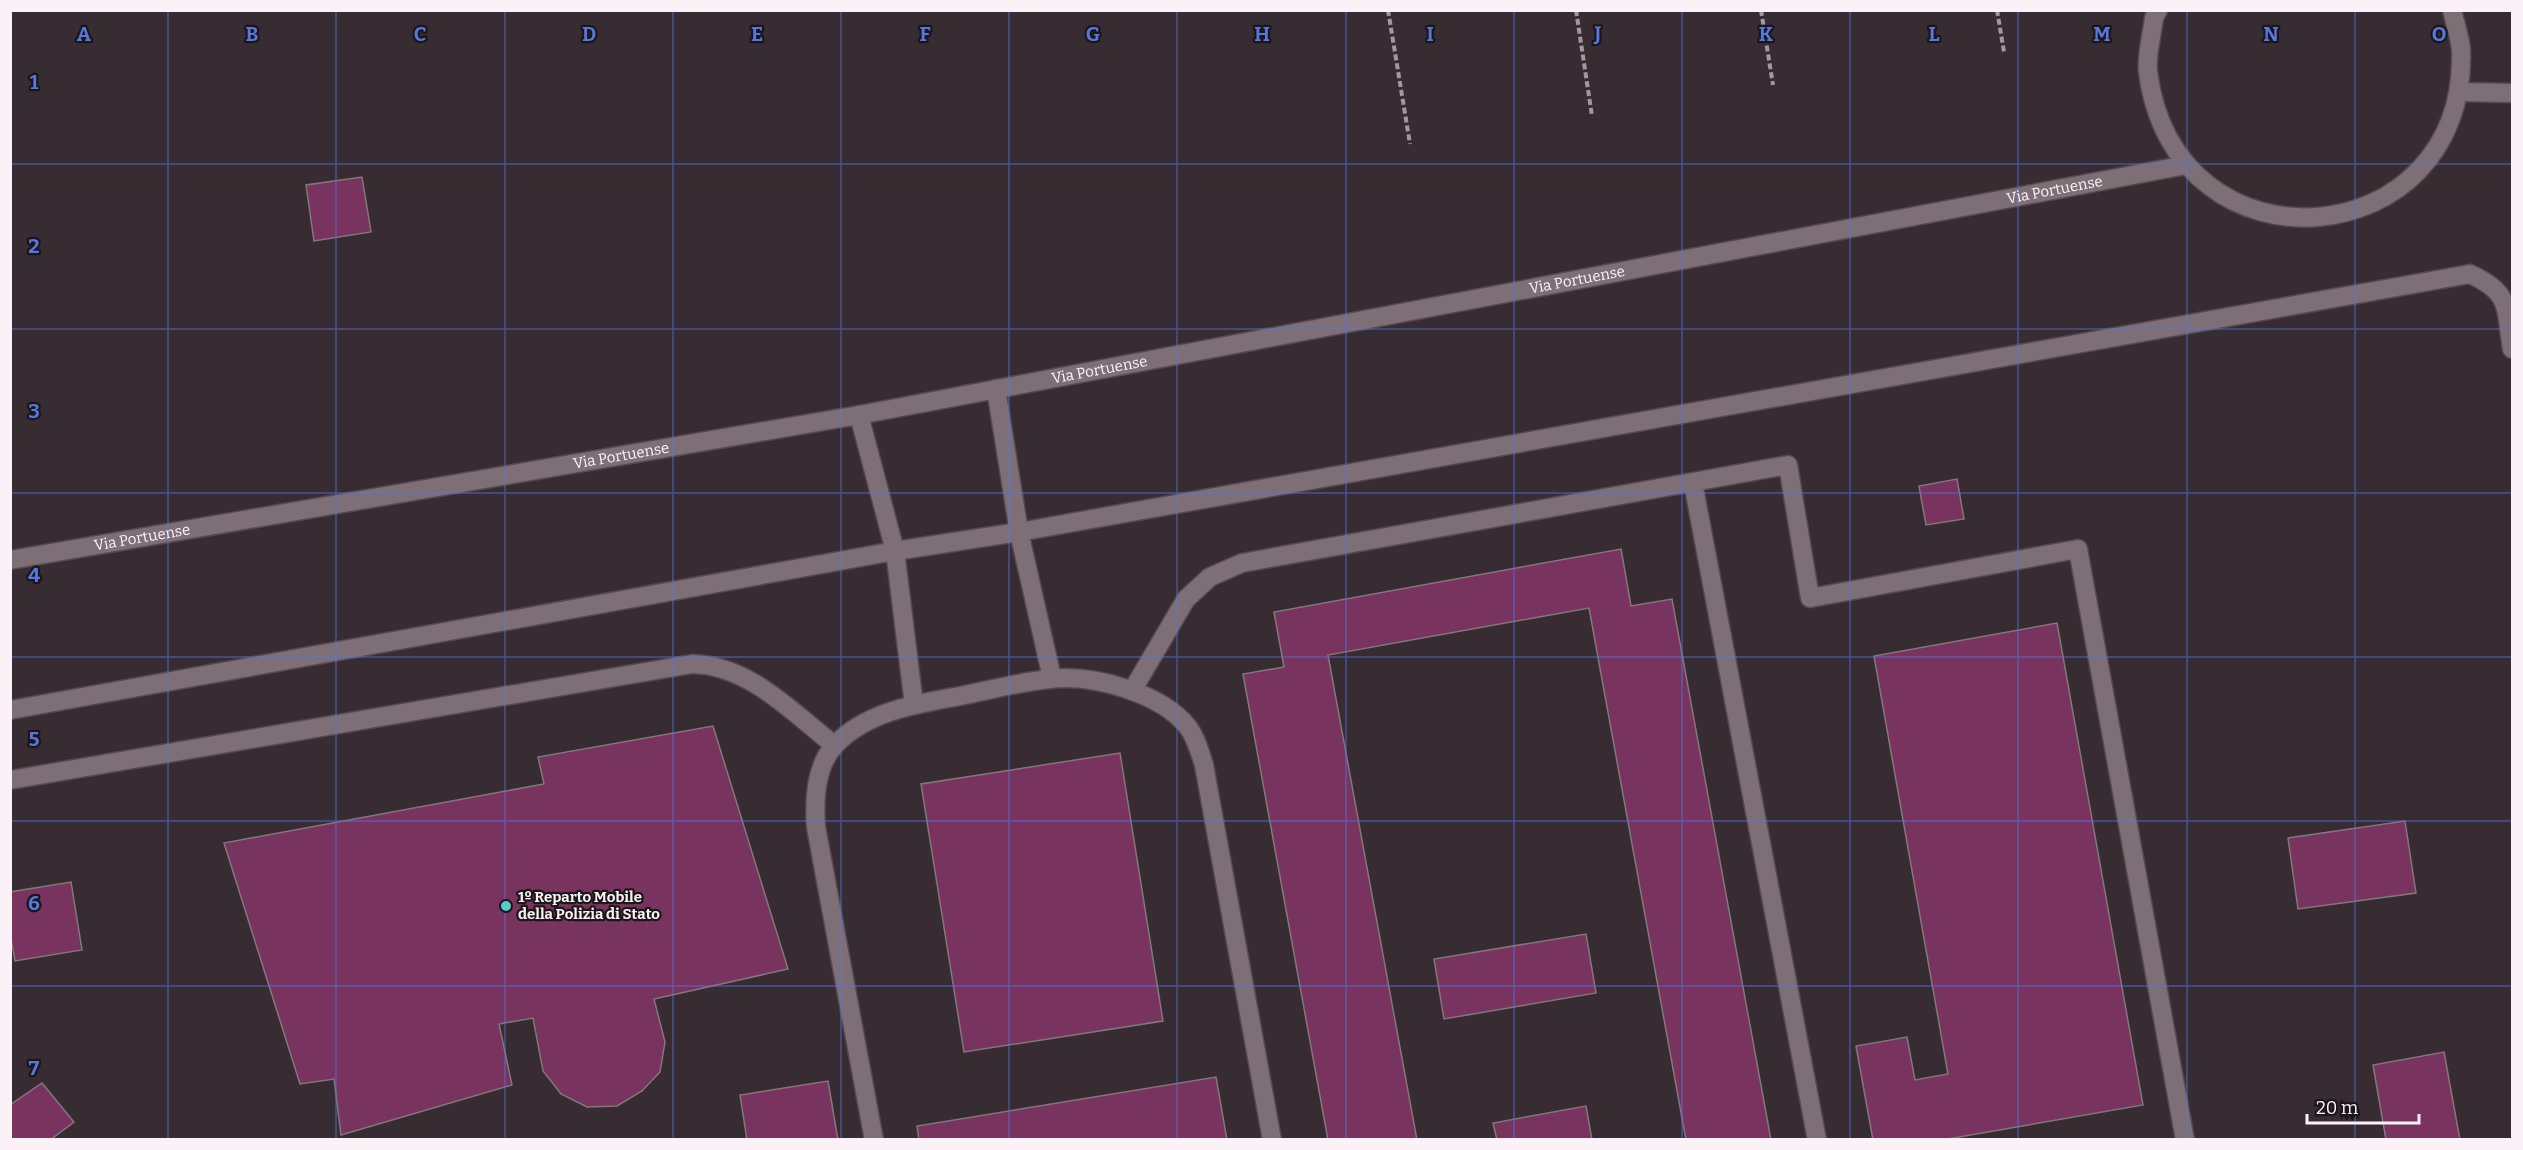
<svg xmlns="http://www.w3.org/2000/svg" width="2523" height="1150" font-family="Bitter,serif">
  <style>
    .building { fill: #78345e; stroke: #84767d; stroke-width: 1.5 }
    .lines { fill: none; stroke-linecap: round; stroke-linejoin: round }
    .minor-casing { stroke: #544950; stroke-width: 21 }
    .path { stroke: #a2989d; stroke-width: 4; stroke-dasharray: 6 3; stroke-linecap: butt }
    .minor { stroke: #7e6f77; stroke-width: 18 }
    .grid { fill: none; stroke: #5477e0; stroke-width: 1.5; stroke-opacity: 0.55 }
    .poi-dot { fill: #52cdcc; stroke: #1c1619; stroke-width: 2 }
    .labels { text-anchor: middle; stroke-width: 4.5; stroke-linejoin: round; paint-order: stroke }
    .street-label { font-size: 15px; fill: #faf2f6; stroke: #1c1619 }
    .poi-label { font-size: 15px; font-weight: bold; fill: #faf2f6; stroke: #1c1619; text-anchor: start }
    .grid-label { font-size: 20px; text-anchor: middle; font-weight: bold; fill: #5477e0; stroke: #1c1619; stroke-width: 4.5; stroke-linejoin: round; paint-order: stroke }
  </style>
  <rect width="100%" height="100%" fill="#382c33"/>
  <g class="building">
    <path d="M362,177L371,232L314,241L306,185Z"/>
    <path d="M1957,479L1964,519L1926,525L1919,486Z"/>
    <path d="M1621,549L1631,606L1672,599L1771,1140H1686L1589,608L1328,655L1417,1140H1328L1243,674L1284,667L1274,612Z"/>
    <path d="M2057,623L2143,1105L1942,1140H1873L1856,1046L1907,1037L1915,1080L1948,1074L1874,656Z"/>
    <path d="M713,726L788,969L654,999L665,1042L660,1072L642,1091L617,1106L587,1107L561,1094L543,1071L533,1018L499,1024L512,1085L341,1135L334,1079L300,1084L224,843L544,784L538,757Z"/>
    <path d="M1120,753L1163,1021L964,1052L921,784Z"/>
    <path d="M2405,821L2416,893L2298,909L2288,838Z"/>
    <path d="M71,882L82,950L15,961L10,933V892Z"/>
    <path d="M1586,934L1596,993L1444,1019L1434,959Z"/>
    <path d="M2444,1052L2460,1140H2386L2373,1065Z"/>
    <path d="M1216,1077L1227,1140H919L917,1126Z"/>
    <path d="M828,1081L838,1140H747L740,1095Z"/>
    <path d="M42,1083L74,1122L50,1140H10V1105Z"/>
    <path d="M1586,1106L1592,1140H1497L1493,1123Z"/>
  </g>
  <g class="lines">
    <g class="minor-casing">
      <g id="minor">
        <path d="M2158,10L2154,18C2152,35 2146,56 2148,72C2175,281 2468,257 2461,50C2460,37 2455,23 2452,10"/>
        <path d="M2459,92L2512,93"/>
        <path d="M996,389L1019,532L1052,678"/>
        <path d="M859,415L895,551L914,705"/>
        <path d="M1693,483L1817,1140"/>
        <path id="s1" d="M10,560L859,415L2186,165"/>
        <path d="M1132,691L1186,599L1210,577L1242,563L1788,465L1810,598L2078,549L2185,1140"/>
        <path d="M10,710L895,551L1019,532L2470,274C2512,293 2505,308 2512,349"/>
        <path d="M10,780L692,664C749,665 792,712 834,745"/>
        <path d="M874,1140L816,827C814,800 815,766 835,745C867,711 917,704 960,696C990,690 1020,682 1050,679C1093,674 1161,693 1188,727C1196,738 1200,752 1204,765L1272,1140"/>
      </g>
    </g>
    <g class="path">
      <path d="M1388,10L1410,144"/>
      <path d="M1576,10L1592,116"/>
      <path d="M1761,10L1773,85"/>
      <path d="M1997,10L2004,52"/>
    </g>
    <use href="#minor" class="minor"/>
  </g>
  <path class="grid" d="M168,10V1140M336,10V1140M505,10V1140M673,10V1140M841,10V1140M1009,10V1140M1177,10V1140M1346,10V1140M1514,10V1140M1682,10V1140M1850,10V1140M2018,10V1140M2187,10V1140M2355,10V1140M10,164H2512M10,329H2512M10,493H2512M10,657H2512M10,821H2512M10,986H2512"/>
  <circle class="poi-dot" cx="506" cy="906" r="6"/>
  <g class="labels">
    <g class="street-label">
      <text dy="5" stroke="none"><textPath href="#s1" startOffset="2078">Via Portuense</textPath></text>
      <text dy="5" stroke="none"><textPath href="#s1" startOffset="1592">Via Portuense</textPath></text>
      <text dy="5" stroke="none"><textPath href="#s1" startOffset="1106">Via Portuense</textPath></text>
      <text dy="5" stroke="none"><textPath href="#s1" startOffset="620">Via Portuense</textPath></text>
      <text dy="5" stroke="none"><textPath href="#s1" startOffset="134">Via Portuense</textPath></text>
    </g>
    <g class="poi-label">
      <text x="518" y="902">1º Reparto Mobile<tspan x="518" dy="17">della Polizia di Stato</tspan></text>
    </g>
  </g>
  <g class="grid-label">
    <text x="84" y="41">A</text>
    <text x="252" y="41">B</text>
    <text x="420" y="41">C</text>
    <text x="589" y="41">D</text>
    <text x="757" y="41">E</text>
    <text x="925" y="41">F</text>
    <text x="1093" y="41">G</text>
    <text x="1262" y="41">H</text>
    <text x="1430" y="41">I</text>
    <text x="1598" y="41">J</text>
    <text x="1766" y="41">K</text>
    <text x="1934" y="41">L</text>
    <text x="2102" y="41">M</text>
    <text x="2271" y="41">N</text>
    <text x="2439" y="41">O</text>
    <text x="34" y="89">1</text>
    <text x="34" y="253">2</text>
    <text x="34" y="418">3</text>
    <text x="34" y="582">4</text>
    <text x="34" y="746">5</text>
    <text x="34" y="910">6</text>
    <text x="34" y="1075">7</text>
  </g>
  <rect width="2523" height="1150" fill="none" stroke="#faf2f6" stroke-width="24"/>
  <path d="M2307 1114v9h112v-9" fill="none" stroke="#faf2f6" stroke-width="3"/>
  <text x="2316" y="1114" font-size="18" fill="#faf2f6" stroke="#1c1619" stroke-width="4.5" paint-order="stroke">20 m</text>
</svg>
